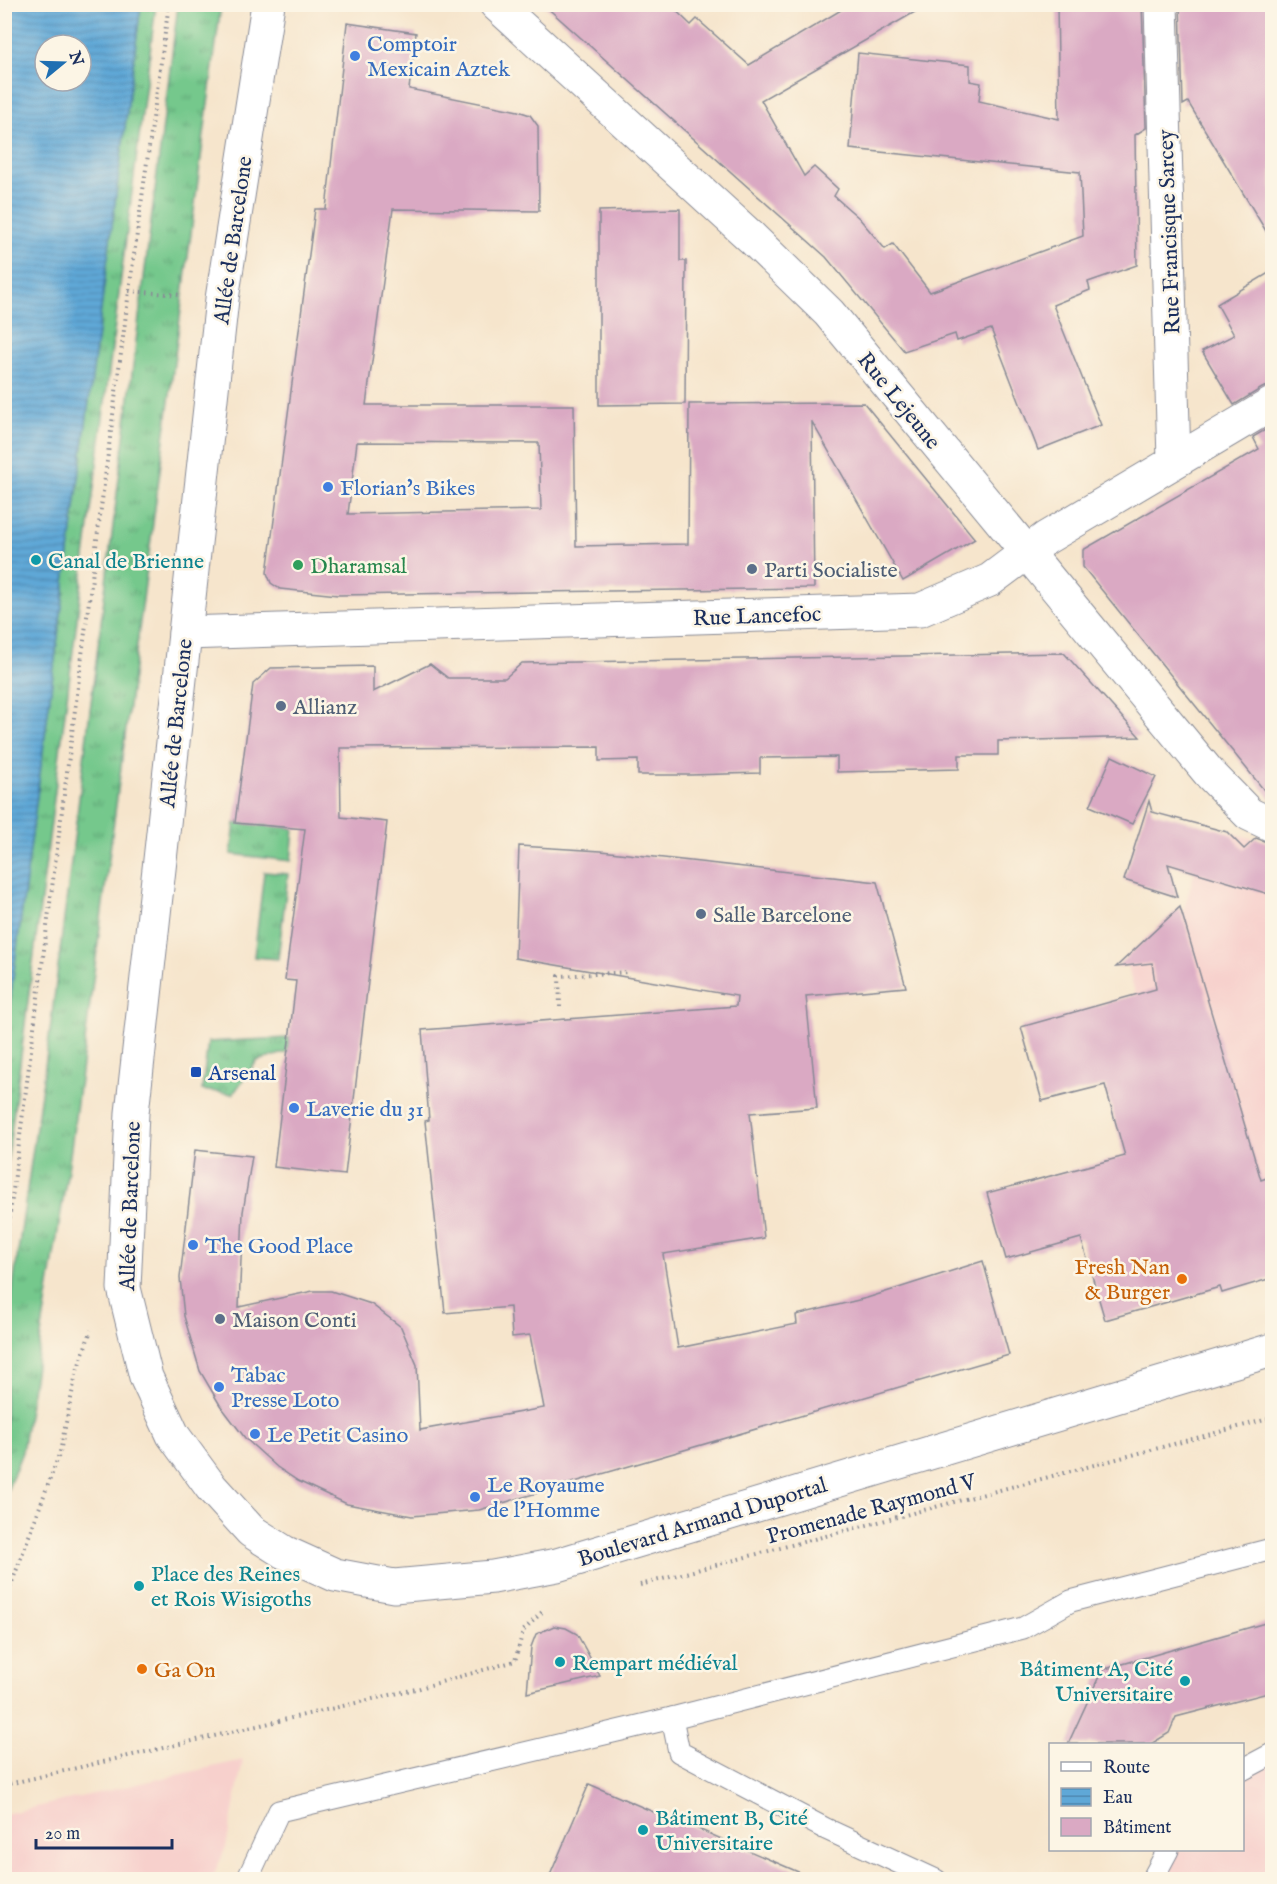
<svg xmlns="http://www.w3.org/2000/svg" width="1277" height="1884" font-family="'IM FELL English',serif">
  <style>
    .built { fill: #f7d0cc }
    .grass { fill: url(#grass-tufts); stroke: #487c75; stroke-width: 1.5 }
    .water { fill: url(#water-rules); stroke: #3d6c9a; stroke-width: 1.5; fill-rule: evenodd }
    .building { fill: #daa9c3; fill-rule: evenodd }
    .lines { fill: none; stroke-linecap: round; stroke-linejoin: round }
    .service-casing { stroke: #888a95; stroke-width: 23 }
    .minor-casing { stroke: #888a95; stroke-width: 35 }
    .tertiary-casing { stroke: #888a95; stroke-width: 35 }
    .path { stroke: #888a95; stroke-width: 4; stroke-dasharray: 1.5 4.5; stroke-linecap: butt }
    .service { stroke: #fff; stroke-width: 21 }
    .minor { stroke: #fff; stroke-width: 33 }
    .tertiary { stroke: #fff; stroke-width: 33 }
    .shop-dot { fill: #3f7fe0; stroke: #fcf5e5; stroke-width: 2 }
    .culture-dot { fill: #0f9aa8; stroke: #fcf5e5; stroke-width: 2 }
    .leisure-dot { fill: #2e9e5b; stroke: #fcf5e5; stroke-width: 2 }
    .service-dot { fill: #5c6f8a; stroke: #fcf5e5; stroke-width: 2 }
    .transit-dot { fill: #1a4fb4; stroke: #fcf5e5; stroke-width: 2 }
    .food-dot { fill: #e8710a; stroke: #fcf5e5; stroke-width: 2 }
    .labels { text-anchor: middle; stroke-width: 5; stroke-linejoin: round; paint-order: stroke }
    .shop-label { font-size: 22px; fill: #366cbe; stroke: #fcf5e5; text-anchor: start }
    .street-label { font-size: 22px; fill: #1b2f5e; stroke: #fcf5e5 }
    .culture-label { font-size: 22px; fill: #0d838f; stroke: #fcf5e5; text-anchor: start }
    .leisure-label { font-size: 22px; fill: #27864d; stroke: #fcf5e5; text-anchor: start }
    .service-label { font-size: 22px; fill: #4e5e75; stroke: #fcf5e5; text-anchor: start }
    .transit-label { font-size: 22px; fill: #164399; stroke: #fcf5e5; text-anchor: start }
    .food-label { font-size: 22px; fill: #c56008; stroke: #fcf5e5; text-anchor: end }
  </style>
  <defs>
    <pattern id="grass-tufts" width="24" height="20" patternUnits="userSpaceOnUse" patternTransform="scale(1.5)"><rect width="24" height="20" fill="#74c88c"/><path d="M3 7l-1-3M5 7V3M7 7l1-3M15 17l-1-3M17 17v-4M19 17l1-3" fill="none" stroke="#5ea376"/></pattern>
    <pattern id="water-rules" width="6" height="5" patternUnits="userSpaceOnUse" patternTransform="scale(1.5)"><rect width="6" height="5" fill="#5fa8d7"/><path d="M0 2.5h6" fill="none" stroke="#4e89b2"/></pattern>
  </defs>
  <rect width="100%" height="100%" fill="#fcf5e5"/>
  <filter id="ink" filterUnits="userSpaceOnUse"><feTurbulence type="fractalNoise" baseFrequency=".0167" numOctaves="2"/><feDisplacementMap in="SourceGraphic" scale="12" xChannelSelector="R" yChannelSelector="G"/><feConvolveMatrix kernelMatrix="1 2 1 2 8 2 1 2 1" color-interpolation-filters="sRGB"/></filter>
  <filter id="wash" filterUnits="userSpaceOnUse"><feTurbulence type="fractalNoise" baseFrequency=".008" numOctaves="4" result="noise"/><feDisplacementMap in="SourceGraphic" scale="24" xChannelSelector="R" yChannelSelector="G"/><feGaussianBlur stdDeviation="1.35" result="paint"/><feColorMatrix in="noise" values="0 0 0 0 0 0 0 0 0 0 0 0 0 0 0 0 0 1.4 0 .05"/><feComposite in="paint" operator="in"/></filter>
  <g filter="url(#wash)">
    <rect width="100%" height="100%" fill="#f6e5cc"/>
    <g class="built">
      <path d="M1208,826L1272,844V1278L1222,1293L1125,958L1161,925L1183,931L1181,919Z"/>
      <path d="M243,1760L226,1847L212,1879H5V1814Z"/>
      <path d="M1272,1760V1879L1157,1880L1178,1850H1242L1243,1781L1253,1770Z"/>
    </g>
    <g class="grass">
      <path d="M5,5H11L5,53Z"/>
      <path d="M141,5H156L5,1180V1039Z"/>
      <path d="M178,5H221L69,1163L22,1452L5,1496V1342L50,1031Z"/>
      <path d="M235,823L294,828L291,861L231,854Z"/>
      <path d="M264,872L288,874L278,959L254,957Z"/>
      <path d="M289,1038L288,1052L257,1061L233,1094L202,1090L208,1042Z"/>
    </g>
    <path class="water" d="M11,5H141L5,1039L4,53ZM45,45H81V81H45Z"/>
    <g id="blocks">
      <g class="building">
        <path d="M543,4H669L691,25L697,19L749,65L851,4H929L761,100L804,176L814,167L838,189L834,196L859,218L885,249L893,244L930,292L1083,236L1080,172L850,149L858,53L970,65V81L981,83L979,101L1059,119L1057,4H1142L1146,128L1135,135L1137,265L1088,282L1090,290L1053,305L1101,425L1038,450L991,329L957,341L955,334L904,351L826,257Z"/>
        <path d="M1180,4H1271L1272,241L1188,102L1183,105Z"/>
        <path d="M347,23L416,33L409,89L518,111L530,115L538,126L539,211L393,209L366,405H574L576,546L688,544L689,404L864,403L975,539L903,581L812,422L814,588L338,595L280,589L271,583L267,573L315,209H326ZM357,442L539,443L541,510L348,514Z"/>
        <path d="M680,209V261H686L685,404L599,405V211Z"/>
        <path d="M1272,271V385L1262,388L1234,405L1202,351L1234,335L1217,304Z"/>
        <path d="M1272,426V800L1083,567V550L1259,449L1253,437Z"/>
        <path d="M1064,653L1140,737L998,741V755H959V769L837,772V757L760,758V773L690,775H638V760L599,761V747L340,748L341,817L387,822L345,1175L274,1167L296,981L285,980L305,829L235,823L253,684L271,668L373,666V692L430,664L448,678H505L522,663Z"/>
        <path d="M1112,756L1156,777L1132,824L1090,806Z"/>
        <path d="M1149,801L1152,812L1227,832L1244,849L1256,838L1272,844V895L1168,864L1177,897L1124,880Z"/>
        <path d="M519,846L601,851L877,882L906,987L806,996L817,1108L750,1113L764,1238L663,1254L678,1348L797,1324L796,1315L867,1298L983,1261L1009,1355L479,1510L412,1516L347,1504L298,1481L277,1467L245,1438L220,1405L200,1371L184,1316L180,1278L195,1150L252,1156L243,1212L239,1307L313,1291H331L371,1304L401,1327L417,1365L420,1430L544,1408L530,1335L512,1337L510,1307L445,1313L425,1121L429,1120L422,1030L736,1006L737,996L515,958Z"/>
        <path d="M1180,907L1261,1180L1272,1176V1278L1222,1293L1220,1287L1105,1320L1081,1238L1006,1259L987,1193L1125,1156L1105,1085L1042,1101L1021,1027L1156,989L1152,963L1116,967Z"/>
        <path d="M1272,1621V1692L1176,1717L1169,1733L1151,1744H1068L1102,1670Z"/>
        <path d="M554,1626L566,1628L577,1634L600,1676L527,1693L531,1647L536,1634Z"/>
        <path d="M589,1784L681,1824L682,1822L817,1880H548Z"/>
      </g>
    </g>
  </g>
  <g filter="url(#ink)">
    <use href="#blocks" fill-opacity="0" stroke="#888a95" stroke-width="1.5"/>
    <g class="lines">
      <g class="service-casing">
        <g id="service">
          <path d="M672,1718L679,1752L826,1829L936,1880"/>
          <path d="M1242,1770L1272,1754"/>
          <path d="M247,1880L279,1811L672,1718L1023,1628L1071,1601L1272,1549"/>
          <path d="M1152,1880L1168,1850"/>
        </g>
      </g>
      <g class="minor-casing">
        <g id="minor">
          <path d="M496,4L752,238L829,313L1210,774L1249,814L1272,825"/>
          <path d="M1161,4L1174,460"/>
          <path d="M185,633L920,610L990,580L1046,538L1272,404"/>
        </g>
      </g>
      <g class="tertiary-casing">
        <path id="tertiary" d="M268,4L222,299L132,1113L124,1288L146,1377L173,1435L211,1487L251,1531L284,1552L335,1575L394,1586L493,1577L557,1565L1272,1350"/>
      </g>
      <g class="path">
        <path d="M129,291L182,295"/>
        <path d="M560,1007L559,976L629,972"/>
        <path d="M4,1260L129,291L169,4"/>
        <path d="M640,1585L1272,1418"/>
        <path d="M4,1604L60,1452L76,1374L91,1330"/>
        <path d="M4,1785L420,1688L515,1661L523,1631L544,1610"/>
      </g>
      <use href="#service" class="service"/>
      <use href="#minor" class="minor"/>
      <use href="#tertiary" class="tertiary"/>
    </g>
  </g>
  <g class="shop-dot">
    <circle cx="355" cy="56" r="6"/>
    <circle cx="328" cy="487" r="6"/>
    <circle cx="294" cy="1108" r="6"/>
    <circle cx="193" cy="1245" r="6"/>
    <circle cx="219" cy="1387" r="6"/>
    <circle cx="255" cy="1434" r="6"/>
    <circle cx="475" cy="1497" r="6"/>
  </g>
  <g class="culture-dot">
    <circle cx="36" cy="560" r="6"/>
    <circle cx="139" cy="1586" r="6"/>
    <circle cx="560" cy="1662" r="6"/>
    <circle cx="1185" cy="1681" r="6"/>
    <circle cx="643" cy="1830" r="6"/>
  </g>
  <circle class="leisure-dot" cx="298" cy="565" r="6"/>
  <g class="service-dot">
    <circle cx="752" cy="569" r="6"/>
    <circle cx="281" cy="706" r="6"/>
    <circle cx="701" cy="914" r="6"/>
    <circle cx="220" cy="1319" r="6"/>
  </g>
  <rect class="transit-dot" x="190" y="1066" width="12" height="12" rx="3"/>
  <g class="food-dot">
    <circle cx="1182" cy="1279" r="6"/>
    <circle cx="142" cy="1669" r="6"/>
  </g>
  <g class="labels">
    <g class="shop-label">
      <text x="367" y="51">Comptoir<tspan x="367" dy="25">Mexicain Aztek</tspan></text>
      <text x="340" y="495">Florian's Bikes</text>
      <text x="306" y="1116">Laverie du 31</text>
      <text x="205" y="1253">The Good Place</text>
      <text x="231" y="1382">Tabac<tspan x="231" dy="25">Presse Loto</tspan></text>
      <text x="267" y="1442">Le Petit Casino</text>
      <text x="487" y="1492">Le Royaume<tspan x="487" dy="25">de l'Homme</tspan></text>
    </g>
    <g class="street-label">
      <text transform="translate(1168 232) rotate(-92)" y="8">Rue Francisque Sarcey</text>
      <text transform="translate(232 240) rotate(-82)" y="8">Allée de Barcelone</text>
      <text transform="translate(900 400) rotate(51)" y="8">Rue Lejeune</text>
      <text transform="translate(757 615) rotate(-2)" y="8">Rue Lancefoc</text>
      <text transform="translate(175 723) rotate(-84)" y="8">Allée de Barcelone</text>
      <text transform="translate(129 1206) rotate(-88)" y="8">Allée de Barcelone</text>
      <text transform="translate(871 1508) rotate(-15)" y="8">Promenade Raymond V</text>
      <text transform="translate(702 1521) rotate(-17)" y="8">Boulevard Armand Duportal</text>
    </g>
    <g class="culture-label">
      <text x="48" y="568">Canal de Brienne</text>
      <text x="151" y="1581">Place des Reines<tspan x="151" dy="25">et Rois Wisigoths</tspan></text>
      <text x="572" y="1670">Rempart médiéval</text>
      <text x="1173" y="1676" text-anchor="end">Bâtiment A, Cité<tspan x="1173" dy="25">Universitaire</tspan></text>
      <text x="655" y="1825">Bâtiment B, Cité<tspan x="655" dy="25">Universitaire</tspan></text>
    </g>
    <g class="leisure-label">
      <text x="310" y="573">Dharamsal</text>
    </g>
    <g class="service-label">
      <text x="764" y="577">Parti Socialiste</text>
      <text x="293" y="714">Allianz</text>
      <text x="713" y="922">Salle Barcelone</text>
      <text x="232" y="1327">Maison Conti</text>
    </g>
    <g class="transit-label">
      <text x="208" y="1080">Arsenal</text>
    </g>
    <g class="food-label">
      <text x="1170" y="1274">Fresh Nan<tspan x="1170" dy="25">&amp; Burger</tspan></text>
      <text x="154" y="1677" text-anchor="start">Ga On</text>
    </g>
  </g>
  <rect width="1277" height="1884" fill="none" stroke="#fcf5e5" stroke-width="24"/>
  <rect x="1049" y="1743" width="195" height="108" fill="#fcf5e5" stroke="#a2a6af" stroke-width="1.5"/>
  <rect x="1061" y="1762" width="30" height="9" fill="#ffffff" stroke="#a2a6af" stroke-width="1.5"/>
  <text x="1103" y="1773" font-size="18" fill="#1b2f5e">Route</text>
  <rect x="1061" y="1788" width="30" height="18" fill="url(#water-rules)" stroke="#a2a6af" stroke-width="1.5"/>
  <text x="1103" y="1803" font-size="18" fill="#1b2f5e">Eau</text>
  <rect x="1061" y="1818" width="30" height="18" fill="#daa9c3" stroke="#a2a6af" stroke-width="1.5"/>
  <text x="1103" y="1833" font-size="18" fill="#1b2f5e">Bâtiment</text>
  <g transform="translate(63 63) rotate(71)"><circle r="28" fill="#fcf5e5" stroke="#a2a6af" stroke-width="1.5"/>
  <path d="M0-4.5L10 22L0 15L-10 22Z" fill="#1f6fb2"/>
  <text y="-9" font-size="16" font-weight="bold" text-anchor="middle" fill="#1b2f5e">N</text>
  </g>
  <path d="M36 1839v9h136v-9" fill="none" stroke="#1b2f5e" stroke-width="3"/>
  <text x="45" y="1839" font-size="18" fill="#1b2f5e" stroke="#fcf5e5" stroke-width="4.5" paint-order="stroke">20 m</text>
</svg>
